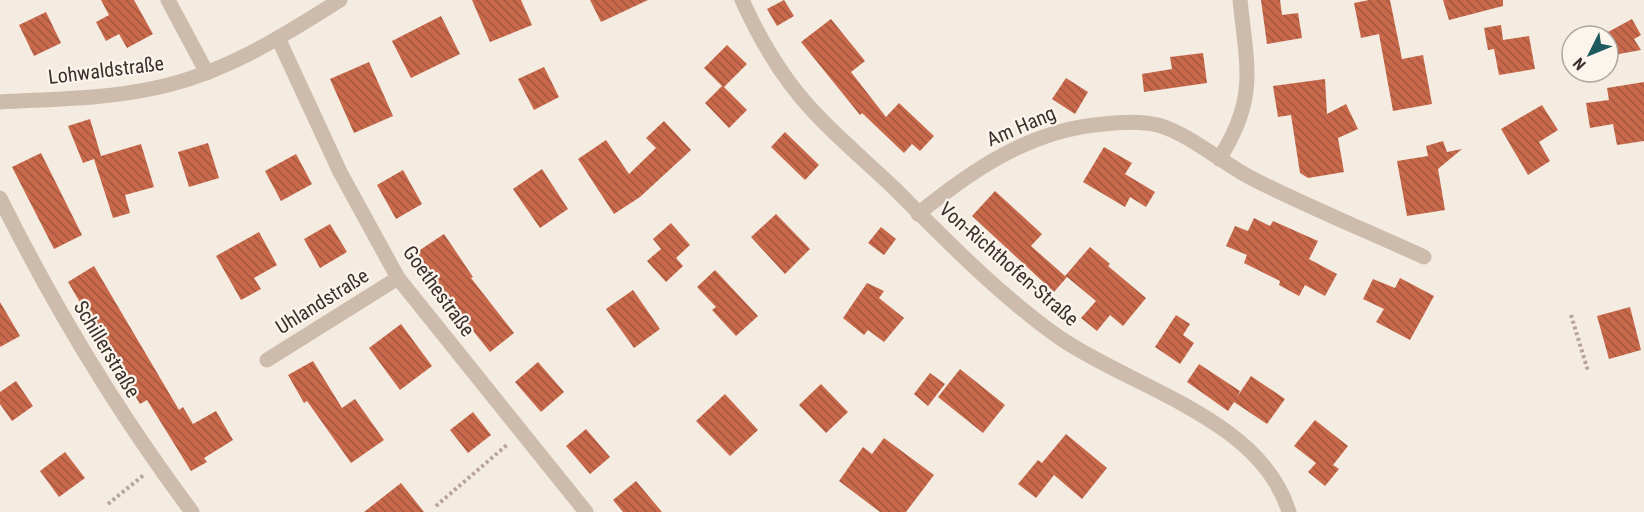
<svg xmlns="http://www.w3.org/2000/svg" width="1644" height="512" font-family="'Roboto Condensed',sans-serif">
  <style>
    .building { fill: url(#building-back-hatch) }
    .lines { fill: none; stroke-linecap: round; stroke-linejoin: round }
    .path { stroke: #b9a596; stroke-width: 4; stroke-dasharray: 3 3; stroke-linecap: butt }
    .minor { stroke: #cdbbac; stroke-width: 15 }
    .tertiary { stroke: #cdbbac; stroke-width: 15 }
    .labels { text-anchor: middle; stroke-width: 4.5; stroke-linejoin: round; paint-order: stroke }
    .street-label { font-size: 20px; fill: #3b302b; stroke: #fbf5ee }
  </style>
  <defs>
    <pattern id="building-back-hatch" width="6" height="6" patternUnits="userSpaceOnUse" patternTransform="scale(1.5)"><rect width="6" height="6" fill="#c8694b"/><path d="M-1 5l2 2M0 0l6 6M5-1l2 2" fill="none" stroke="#a4573f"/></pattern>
  </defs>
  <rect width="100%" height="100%" fill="#f4ebe1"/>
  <g class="building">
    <path d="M101,0H134L153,34L127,48L119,34L106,41L96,22L109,15Z"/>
    <path d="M472,0H521L532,25L490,42Z"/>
    <path d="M590,0H648L601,22Z"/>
    <path d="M784,0L794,16L777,26L767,9Z"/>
    <path d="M1261,0H1280L1282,15L1298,13L1302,38L1267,44Z"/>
    <path d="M1369,0H1390L1402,59L1423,55L1432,104L1393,111L1379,34L1361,38L1354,3Z"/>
    <path d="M1443,0H1503V6L1449,20Z"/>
    <path d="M46,12L61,43L34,56L19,25Z"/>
    <path d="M441,16L460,54L411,78L392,41Z"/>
    <path d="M831,19L865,61L851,72L886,117L899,103L934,136L920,151L912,144L904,153L862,113L860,115L801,42Z"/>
    <path d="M1632,19L1641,35L1634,39L1641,50L1608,56V32Z"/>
    <path d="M1501,25L1503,40L1529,36L1535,69L1499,75L1494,49L1488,50L1484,28Z"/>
    <path d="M727,45L747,64L724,87L747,110L729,128L705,103L722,86L704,68Z"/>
    <path d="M1203,53L1207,83L1144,92L1142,74L1172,69L1170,57Z"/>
    <path d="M369,62L393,116L354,133L330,79Z"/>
    <path d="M544,67L559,97L534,110L518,79Z"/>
    <path d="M1066,78L1088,92L1075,114L1052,99Z"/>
    <path d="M1325,79L1327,114L1346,104L1358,129L1338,138L1344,172L1308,178L1300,173L1291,115L1278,117L1273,86Z"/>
    <path d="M1644,82V141L1617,145L1613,124L1590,128L1586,103L1609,100L1607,88Z"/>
    <path d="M1542,105L1558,130L1539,142L1550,161L1528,175L1501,129Z"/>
    <path d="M90,119L101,156L141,144L154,187L125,195L130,213L113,218L94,159L83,163L68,126Z"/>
    <path d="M664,121L691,150L640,197L614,214L578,159L606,140L629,174L656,148L646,138Z"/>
    <path d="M785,132L819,165L805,180L771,147Z"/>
    <path d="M1443,141L1447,152L1462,149L1438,169L1445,210L1407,216L1397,161L1428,156L1426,146Z"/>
    <path d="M208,143L219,178L189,187L178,152Z"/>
    <path d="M1104,147L1132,163L1125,174L1155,192L1146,207L1130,197L1125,207L1083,182Z"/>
    <path d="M41,153L82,235L54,249L12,167Z"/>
    <path d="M296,154L312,184L281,201L265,171Z"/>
    <path d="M542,169L568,209L540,228L513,189Z"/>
    <path d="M403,170L422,204L396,219L377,185Z"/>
    <path d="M995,191L1042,234L1031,246L1065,276L1090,247L1110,264L1108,266L1146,298L1123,326L1110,315L1097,331L1081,318L1096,301L1067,277L1054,292L972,216Z"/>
    <path d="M776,214L810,249L785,274L751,237Z"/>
    <path d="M1254,218L1270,226L1273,221L1318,241L1309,259L1337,274L1325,296L1305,285L1299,296L1279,285L1280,281L1244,263L1247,255L1226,246L1235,226L1248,231Z"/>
    <path d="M671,223L690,245L676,258L683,266L666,282L647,261L661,249L653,239Z"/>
    <path d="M330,224L347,252L320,268L304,239Z"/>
    <path d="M881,227L896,239L884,255L868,243Z"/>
    <path d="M259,232L277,265L254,278L261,289L241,300L216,256Z"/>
    <path d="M444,234L473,277L471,278L514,333L490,352L446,297L417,252Z"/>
    <path d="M94,266L179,410L183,407L193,424L216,411L233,440L204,458L207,462L191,471L147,400L140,404L68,282Z"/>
    <path d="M715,270L758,316L736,336L712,310L716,307L697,287Z"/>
    <path d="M1400,278L1434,296L1410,340L1376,322L1384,309L1363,299L1373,279L1395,288Z"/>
    <path d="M867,283L884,291L879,298L904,318L884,342L868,330L864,335L843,318Z"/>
    <path d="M633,290L660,329L634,348L606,309Z"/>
    <path d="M0,302L20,336L0,347Z"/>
    <path d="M1630,307L1641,350L1609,359L1597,316Z"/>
    <path d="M1176,315L1190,324L1183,335L1194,343L1180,364L1155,347Z"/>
    <path d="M401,324L432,366L400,390L369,348Z"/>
    <path d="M313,361L342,408L355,399L384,440L351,463L307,401L304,403L288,375Z"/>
    <path d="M538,362L564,392L541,412L515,382Z"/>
    <path d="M1199,364L1240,391L1237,397L1251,376L1285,399L1267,424L1234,402L1228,411L1187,382Z"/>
    <path d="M960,369L1005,405L983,433L938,397Z"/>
    <path d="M930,373L945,384L928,406L914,394Z"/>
    <path d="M16,381L33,406L12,421L0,404V392Z"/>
    <path d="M821,384L848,412L826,433L799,405Z"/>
    <path d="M725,394L758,430L730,456L696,421Z"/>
    <path d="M473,412L491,435L468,453L450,430Z"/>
    <path d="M1315,420L1348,446L1333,465L1339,469L1325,486L1308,472L1316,463L1294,446Z"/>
    <path d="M586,429L610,457L590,474L566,446Z"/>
    <path d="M1066,434L1107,468L1082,499L1054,475L1036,498L1018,484L1038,460L1042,463Z"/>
    <path d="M884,438L934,475L906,512H880L839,481L863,447L872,454Z"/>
    <path d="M65,452L85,478L59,497L40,471Z"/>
    <path d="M636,481L662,512H623L613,500Z"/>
    <path d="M401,483L424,512H364Z"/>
  </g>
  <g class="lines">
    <g class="path">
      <path d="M1571,315L1588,371"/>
      <path d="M108,504L145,474"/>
      <path d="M436,506L508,444"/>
    </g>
    <g class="minor">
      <path d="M168,0L207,73"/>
      <path d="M742,0C760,40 783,79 813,111C838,138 868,163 895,189C947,241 999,295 1060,338C1133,388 1261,419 1289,512"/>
      <path d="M278,38L340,172L398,278L586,512"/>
      <path d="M1219,159C1258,98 1247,68 1240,0"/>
      <path d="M0,198C55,309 118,413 192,512"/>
      <path d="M918,214C973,169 1031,130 1103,124C1121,122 1141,121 1158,125C1188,133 1225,165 1253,179C1309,207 1367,231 1424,257"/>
      <path d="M267,360L398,278"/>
    </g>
    <path class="tertiary" d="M0,102C51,99 105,99 155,88C223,74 282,37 340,0"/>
  </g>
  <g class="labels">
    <g class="street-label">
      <text transform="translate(106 70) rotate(-7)" y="7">Lohwaldstraße</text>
      <text transform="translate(1021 126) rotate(-23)" y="7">Am Hang</text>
      <text transform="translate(1009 264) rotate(41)" y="7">Von-Richthofen-Straße</text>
      <text transform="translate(439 291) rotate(54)" y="7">Goethestraße</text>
      <text transform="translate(322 301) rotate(-32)" y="7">Uhlandstraße</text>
      <text transform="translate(107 349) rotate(59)" y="7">Schillerstraße</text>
    </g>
  </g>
  <g transform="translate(1590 54) rotate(227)"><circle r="28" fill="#fbf5ee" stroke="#aea6a0" stroke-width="1.5"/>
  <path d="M0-4.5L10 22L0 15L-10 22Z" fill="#1f5a5e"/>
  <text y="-9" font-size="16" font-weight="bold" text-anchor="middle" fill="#3b302b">N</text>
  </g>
</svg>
